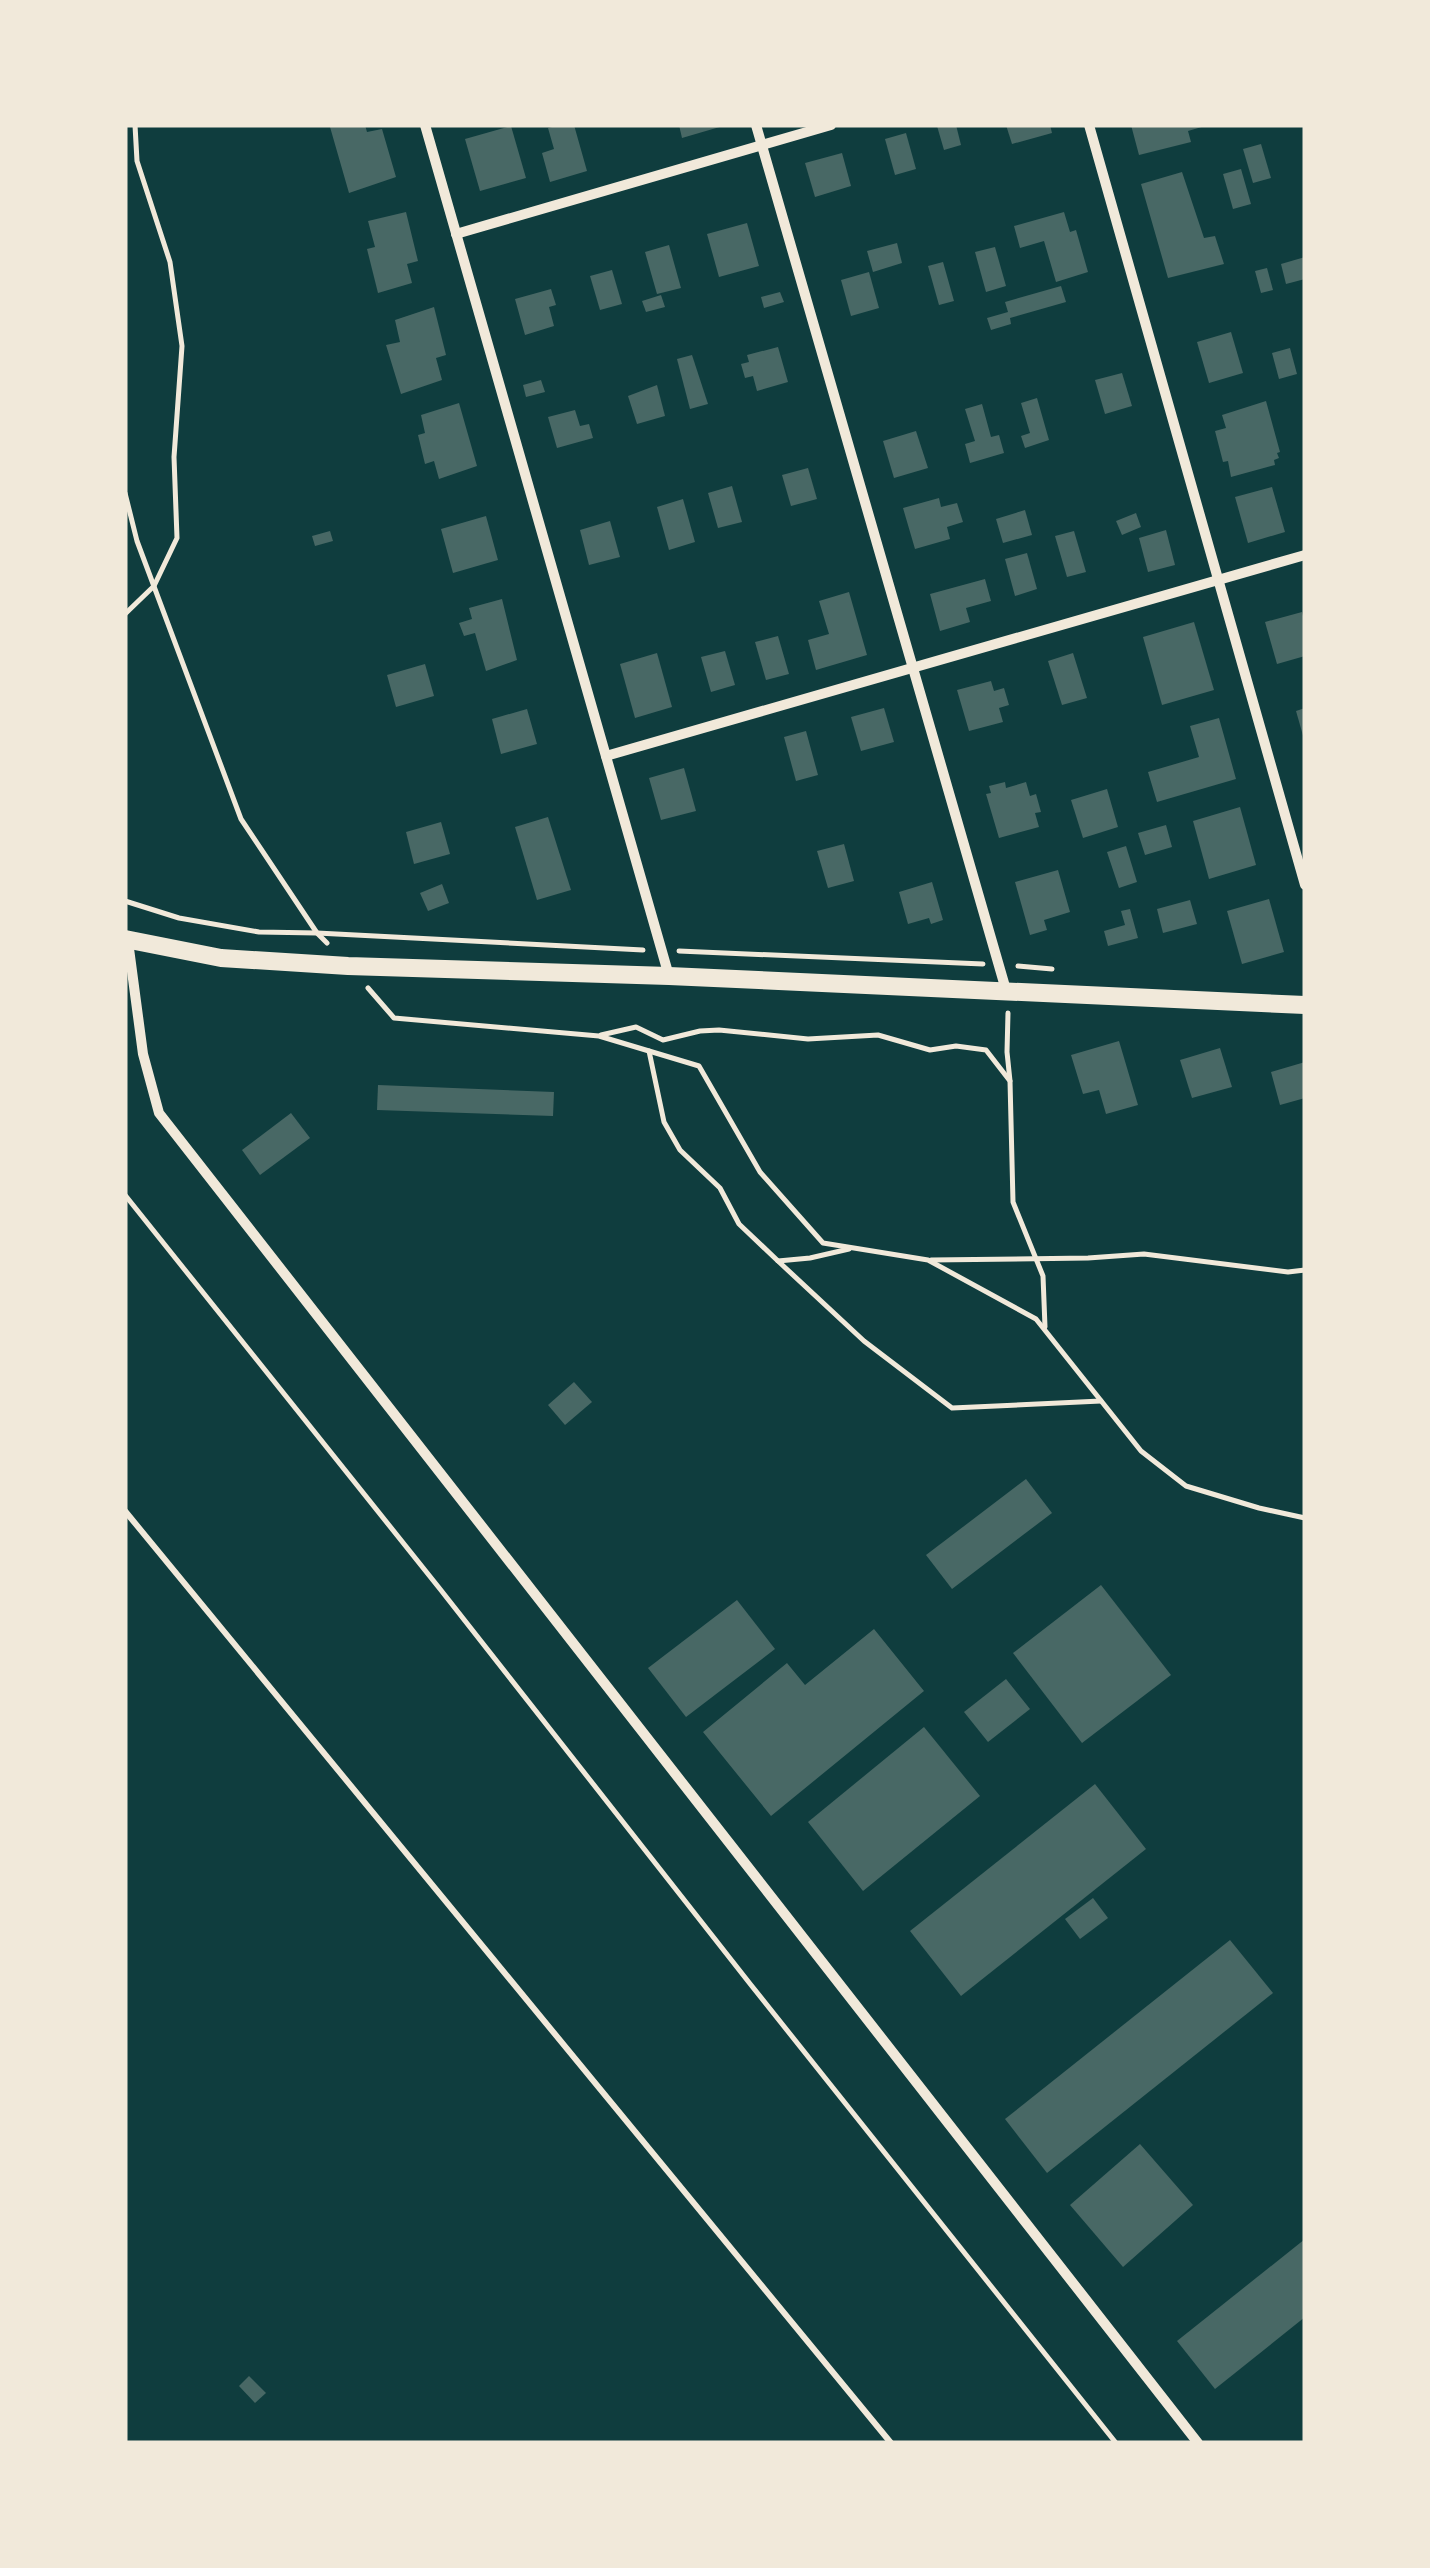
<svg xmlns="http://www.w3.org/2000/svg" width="1430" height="2568" font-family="'Source Sans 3',sans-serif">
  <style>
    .building { fill: #486865 }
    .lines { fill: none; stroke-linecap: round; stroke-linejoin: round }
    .path { stroke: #f1e9da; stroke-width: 5 }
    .service { stroke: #f1e9da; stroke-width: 6 }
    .minor { stroke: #f1e9da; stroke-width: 10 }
    .tertiary { stroke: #f1e9da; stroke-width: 18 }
  </style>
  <rect width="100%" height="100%" fill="#0f3d3e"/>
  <g class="building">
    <path d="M335,125H365L367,132L382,129L396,177L349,193L330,127Z"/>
    <path d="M560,125H574L587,171L550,182L542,153L554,149L548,128Z"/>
    <path d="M679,125H723V126L682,138Z"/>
    <path d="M956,125L961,145L944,150L937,126Z"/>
    <path d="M1006,125H1050L1052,133L1012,144Z"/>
    <path d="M1131,125H1205V126L1188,131L1191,142L1139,155Z"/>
    <path d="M511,126L526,178L480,191L465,139Z"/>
    <path d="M906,133L916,169L895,175L885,139Z"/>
    <path d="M1261,144L1271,178L1253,183L1243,149Z"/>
    <path d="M842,153L851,186L815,197L805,163Z"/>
    <path d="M1241,169L1251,204L1233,209L1223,174Z"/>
    <path d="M1182,172L1204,238L1215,236L1224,264L1168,278L1141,184Z"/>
    <path d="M406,212L418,261L407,264L412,283L378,293L367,249L375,247L368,221Z"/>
    <path d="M1064,212L1070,232L1076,230L1088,272L1056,282L1044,241L1020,248L1014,226Z"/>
    <path d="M747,223L759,266L719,277L707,234Z"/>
    <path d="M897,243L902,263L873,272L867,251Z"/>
    <path d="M669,245L681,288L657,294L645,252Z"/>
    <path d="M995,247L1006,286L986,292L975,252Z"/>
    <path d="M1305,257V279L1286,284L1281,264Z"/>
    <path d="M943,262L954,301L939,305L928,266Z"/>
    <path d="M1267,268L1273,290L1261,293L1255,271Z"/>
    <path d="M612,270L622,304L600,310L590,276Z"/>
    <path d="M869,272L879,308L851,316L841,280Z"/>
    <path d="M1061,286L1066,302L1010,318L1011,324L991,330L987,318L1008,312L1005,302Z"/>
    <path d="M551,289L556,305L549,307L554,326L525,335L515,299Z"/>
    <path d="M780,292L784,302L764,308L761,297Z"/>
    <path d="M661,295L665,307L646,312L642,301Z"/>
    <path d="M434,307L446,355L436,358L442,380L401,394L386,345L400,342L395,320Z"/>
    <path d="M1231,332L1243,373L1209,383L1197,342Z"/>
    <path d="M778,347L788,382L757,391L753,376L745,378L741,364L749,362L747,355Z"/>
    <path d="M1290,348L1297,374L1279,379L1272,353Z"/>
    <path d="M692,355L708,404L690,409L677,359Z"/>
    <path d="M1122,373L1132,406L1105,414L1095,380Z"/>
    <path d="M541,380L545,392L526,397L523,385Z"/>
    <path d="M657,385L665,416L637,424L628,396Z"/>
    <path d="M1037,398L1049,440L1025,448L1021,436L1030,433L1021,403Z"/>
    <path d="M1266,401L1280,452L1277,453L1279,458L1274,460L1275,465L1231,477L1228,461L1223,462L1215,431L1226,428L1222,415Z"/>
    <path d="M459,403L477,466L439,479L434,461L425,464L418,435L425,433L421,415Z"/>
    <path d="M982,404L991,437L999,435L1004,453L970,463L965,444L975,441L965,409Z"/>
    <path d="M575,410L580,426L589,424L593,438L557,448L548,417Z"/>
    <path d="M916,431L928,468L894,478L883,441Z"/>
    <path d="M808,468L817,499L791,506L782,475Z"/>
    <path d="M732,486L742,522L718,528L708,493Z"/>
    <path d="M1272,487L1285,532L1248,543L1235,497Z"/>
    <path d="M939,498L941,507L957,503L963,522L947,527L950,539L915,549L903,508Z"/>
    <path d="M683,499L695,542L669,550L657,507Z"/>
    <path d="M1025,510L1032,535L1003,543L996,519Z"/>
    <path d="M1136,513L1141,527L1122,535L1116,521Z"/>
    <path d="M486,516L498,560L453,573L441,529Z"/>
    <path d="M610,521L620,557L589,565L580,530Z"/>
    <path d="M1166,530L1175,565L1148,572L1139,538Z"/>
    <path d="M330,531L333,541L315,546L312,536Z"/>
    <path d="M1074,531L1086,572L1067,577L1055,536Z"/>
    <path d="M1027,553L1037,589L1015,596L1005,559Z"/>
    <path d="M985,579L991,601L966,608L970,622L940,631L930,594Z"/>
    <path d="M849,592L867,655L816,670L808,640L829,634L819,601Z"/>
    <path d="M502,599L517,660L486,671L475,633L464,636L459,623L472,619L469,608Z"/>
    <path d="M1302,612L1305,624V656L1277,664L1265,622Z"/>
    <path d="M1194,622L1214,690L1162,705L1143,637Z"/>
    <path d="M778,636L789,674L766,680L755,642Z"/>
    <path d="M725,651L735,685L711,692L701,657Z"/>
    <path d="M657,653L672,707L635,718L620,664Z"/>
    <path d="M1073,653L1087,698L1062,705L1048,661Z"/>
    <path d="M425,664L434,696L396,707L387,675Z"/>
    <path d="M991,681L994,691L1004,688L1009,705L999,708L1003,722L969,731L957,690Z"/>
    <path d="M884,708L894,742L861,751L851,717Z"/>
    <path d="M1305,708V739H1304L1296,711Z"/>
    <path d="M527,709L537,744L501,754L492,719Z"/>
    <path d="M1219,718L1236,779L1157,802L1148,772L1199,757L1190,726Z"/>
    <path d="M806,731L818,775L796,781L784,737Z"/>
    <path d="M684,768L696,811L661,820L649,778Z"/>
    <path d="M1005,782L1006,788L1026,782L1030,796L1036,794L1041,812L1035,813L1039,827L999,838L986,794L991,793L989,786Z"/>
    <path d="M1107,789L1118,827L1083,838L1071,800Z"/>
    <path d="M1240,807L1256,865L1209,879L1193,821Z"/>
    <path d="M548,817L571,890L537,900L515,827Z"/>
    <path d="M441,822L450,854L414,864L406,832Z"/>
    <path d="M1166,825L1172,847L1145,855L1138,833Z"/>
    <path d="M844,844L854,881L828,888L817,851Z"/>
    <path d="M1126,846L1137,882L1119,888L1107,852Z"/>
    <path d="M1058,870L1070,912L1044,920L1047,930L1030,935L1015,882Z"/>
    <path d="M932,882L943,920L931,924L929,918L908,924L899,892Z"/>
    <path d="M442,884L449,903L428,911L420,893Z"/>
    <path d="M1269,899L1284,952L1242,964L1227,911Z"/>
    <path d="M1190,900L1197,924L1163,933L1157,909Z"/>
    <path d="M1130,909L1138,938L1108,946L1104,931L1125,925L1121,911Z"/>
    <path d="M1119,1041L1138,1105L1106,1114L1099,1090L1083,1094L1071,1055Z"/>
    <path d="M1220,1048L1232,1087L1192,1098L1180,1060Z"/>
    <path d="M1305,1062V1098L1280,1105L1271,1072Z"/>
    <path d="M378,1085L554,1092L553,1116L377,1110Z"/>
    <path d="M291,1113L310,1138L260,1175L242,1150Z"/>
    <path d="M574,1382L592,1402L565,1425L548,1405Z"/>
    <path d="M1026,1479L1052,1513L952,1589L926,1555Z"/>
    <path d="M1101,1585L1171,1675L1082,1743L1013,1653Z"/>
    <path d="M737,1600L775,1649L686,1717L648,1668Z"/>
    <path d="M874,1629L924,1691L771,1816L703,1732L787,1663L805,1685Z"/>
    <path d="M1006,1679L1030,1709L988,1742L964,1712Z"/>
    <path d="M924,1727L980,1796L863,1891L808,1822Z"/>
    <path d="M1095,1784L1146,1849L961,1996L910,1931Z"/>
    <path d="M1093,1898L1108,1918L1080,1939L1065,1919Z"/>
    <path d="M1230,1940L1273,1993L1047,2173L1005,2119Z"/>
    <path d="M1140,2144L1193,2205L1123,2267L1070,2205Z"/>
    <path d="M1305,2239V2317L1215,2389L1177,2341Z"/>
    <path d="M249,2376L266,2393L255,2403L239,2386Z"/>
  </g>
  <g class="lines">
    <g class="path">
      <path d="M125,493L137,541L241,819L317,933L327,943"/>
      <path d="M125,614L154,586L177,538L174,457L182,346L170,262L137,161L135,125"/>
      <path d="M125,901L179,918L259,932L317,933L643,950"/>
      <path d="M679,951L983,964"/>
      <path d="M1018,966L1052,969"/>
      <path d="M368,988L394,1018L599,1036L699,1066L760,1172L823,1243L928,1260L1036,1319L1141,1451L1186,1486L1259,1508L1305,1518"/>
      <path d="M1008,1013L1007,1052L1010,1081"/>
      <path d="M601,1035L636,1027L663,1040L700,1031L719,1030L808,1039L878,1035L930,1050L956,1046L986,1050L1010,1081L1013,1202L1043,1276L1045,1327"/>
      <path d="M649,1051L664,1122L680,1150L720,1188L739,1224L778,1261L810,1258L849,1249"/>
      <path d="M125,1195L440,1589L751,1985L1116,2443"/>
      <path d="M931,1260L1088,1258L1144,1254L1288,1272L1305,1270"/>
      <path d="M778,1261L864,1341L952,1408L1101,1401"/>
    </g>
    <path class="service" d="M125,1511L891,2443"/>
    <g class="minor">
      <path d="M425,125L669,976"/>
      <path d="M756,125L1006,990"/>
      <path d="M1089,125L1305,885"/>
      <path d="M456,234L831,125"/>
      <path d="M606,756L1305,555"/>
      <path d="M128,941L143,1054L159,1113L1198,2443"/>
    </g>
    <path class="tertiary" d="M125,939L221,958L348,966L669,976L1305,1005"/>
  </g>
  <rect width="1430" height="2568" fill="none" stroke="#f1e9da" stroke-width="255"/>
</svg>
